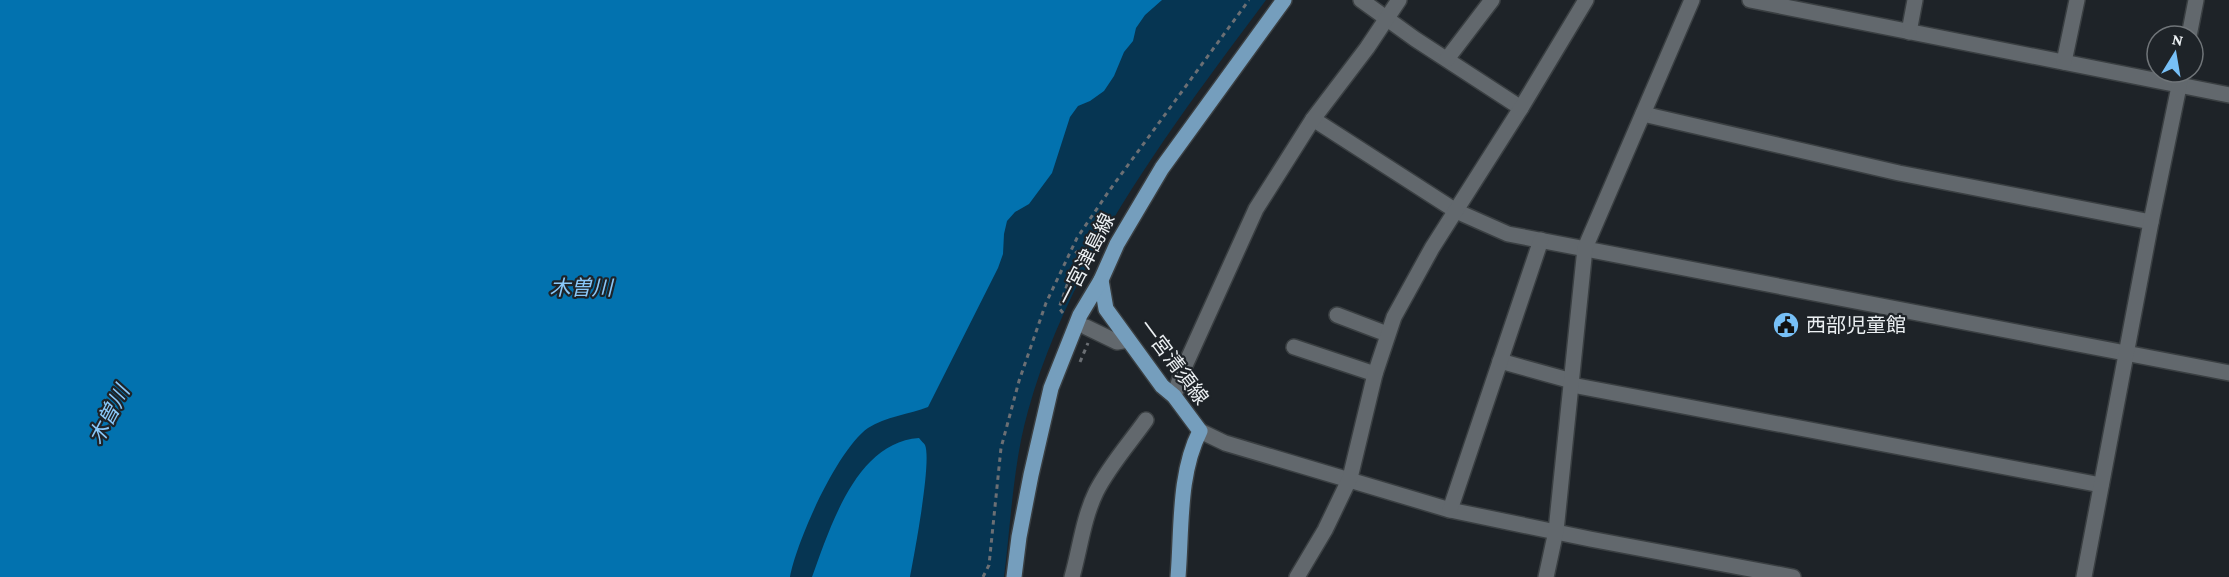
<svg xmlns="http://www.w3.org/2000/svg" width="2229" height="577" font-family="'Crimson Pro','Noto Sans JP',serif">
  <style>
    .green { fill: #063552 }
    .water { fill: #0272af }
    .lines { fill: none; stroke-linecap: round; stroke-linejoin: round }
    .minor-casing { stroke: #3a3f42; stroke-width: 18 }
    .major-casing { stroke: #3a3f42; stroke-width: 18 }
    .path { stroke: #6b6f74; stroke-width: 3; stroke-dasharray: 4.5 4.5; stroke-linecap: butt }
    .minor { stroke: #62686d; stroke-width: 15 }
    .major { stroke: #759ebd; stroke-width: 15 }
    .labels { text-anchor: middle; stroke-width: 4.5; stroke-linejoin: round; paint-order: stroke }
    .street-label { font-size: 20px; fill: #ecf0f3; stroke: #1e2328 }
    .poi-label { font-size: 20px; fill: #ecf0f3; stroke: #1e2328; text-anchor: start }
    .water-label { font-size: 21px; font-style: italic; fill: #8ac8f9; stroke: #1e2328 }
  </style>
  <rect width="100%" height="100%" fill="#1e2328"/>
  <path class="green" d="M1122,0H1266C1173,125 1070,259 1028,411C1013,464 1011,522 1004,577H779L813,483L928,359Z"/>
  <g class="water">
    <path d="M0,0H1162L1145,15L1136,28L1133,41L1124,52L1114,76L1104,91L1090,101L1078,106L1070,117L1052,173L1029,204L1015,212L1007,221L1004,234L1003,254L998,268L928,407C910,414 885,417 868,428C837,450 797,540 790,577H0Z"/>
    <path d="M919,438C921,441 924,443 925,445C932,461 914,556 910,577H812C830,528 856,442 919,438Z"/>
  </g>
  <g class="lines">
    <g class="minor-casing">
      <g id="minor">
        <path d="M1361,0L1415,39L1521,108"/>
        <path d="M1750,0L2229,95"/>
        <path d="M1909,32L1915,0"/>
        <path d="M2189,36L2196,0"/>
        <path d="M1447,59L1492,0"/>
        <path d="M2064,62L2077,0"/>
        <path d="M1643,114L1899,173L2151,222"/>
        <path d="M1313,119L1456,211L1508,234L2229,373"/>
        <path d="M1337,315L1387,334"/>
        <path d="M1086,327L1117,342L1128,340"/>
        <path d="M1294,347L1375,374"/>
        <path d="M1500,361L1572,381"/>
        <path d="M1572,385L2101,485"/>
        <path d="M1174,396L1183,370L1256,209L1313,119L1367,48L1399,0"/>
        <path d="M1200,431L1225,443L1450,510L1590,539L1793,577"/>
        <path d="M1450,510L1541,240"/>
        <path d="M1072,577C1080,549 1083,519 1096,492C1109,466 1129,444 1146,420"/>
        <path d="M1297,577L1325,530L1350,478L1375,374L1394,317L1432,248L1521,108L1586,0"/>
        <path d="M1546,577L1556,531L1585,248L1692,0"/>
        <path d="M2084,577L2151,222L2182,72"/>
      </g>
    </g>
    <g class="major-casing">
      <g id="major">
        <path d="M1101,280L1106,309L1162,386L1174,396L1200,431C1178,474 1182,529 1178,577"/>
        <path d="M1014,577L1019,537L1031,475L1051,388L1080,315L1101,280L1117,244L1162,168L1284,0"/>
      </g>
    </g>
    <g class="path">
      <path d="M1063,313L1059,308L1078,254L1072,248"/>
      <path d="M1080,362L1088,343"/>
      <path d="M983,577L989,565L1001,448L1019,381L1046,303L1077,238L1109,191L1249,0"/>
    </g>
    <use href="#minor" class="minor"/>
    <use href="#major" class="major"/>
  </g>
  <defs>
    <g id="civic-disc" transform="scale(1.35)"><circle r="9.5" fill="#77c0f7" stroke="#1e2328"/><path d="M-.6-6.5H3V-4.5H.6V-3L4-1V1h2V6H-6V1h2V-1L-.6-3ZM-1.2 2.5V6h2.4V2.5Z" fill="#111"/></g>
  </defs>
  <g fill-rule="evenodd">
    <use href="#civic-disc" x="1786" y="325"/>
  </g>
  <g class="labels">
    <g class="street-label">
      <text transform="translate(1086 259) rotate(-63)" y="7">一宮津島線</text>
      <text transform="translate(1174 362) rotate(53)" y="7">一宮清須線</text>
    </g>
    <g class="poi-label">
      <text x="1806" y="332">西部児童館</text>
    </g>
    <g class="water-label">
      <text x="581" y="295">木曽川</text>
      <text transform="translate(109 415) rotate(-62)" y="7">木曽川</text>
    </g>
  </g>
  <g transform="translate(2175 54) rotate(11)"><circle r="28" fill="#1e2328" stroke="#707579" stroke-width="1.5"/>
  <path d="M0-4.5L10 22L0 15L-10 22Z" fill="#77c0f7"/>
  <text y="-9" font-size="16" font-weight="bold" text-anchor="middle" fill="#ecf0f3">N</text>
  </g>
</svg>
